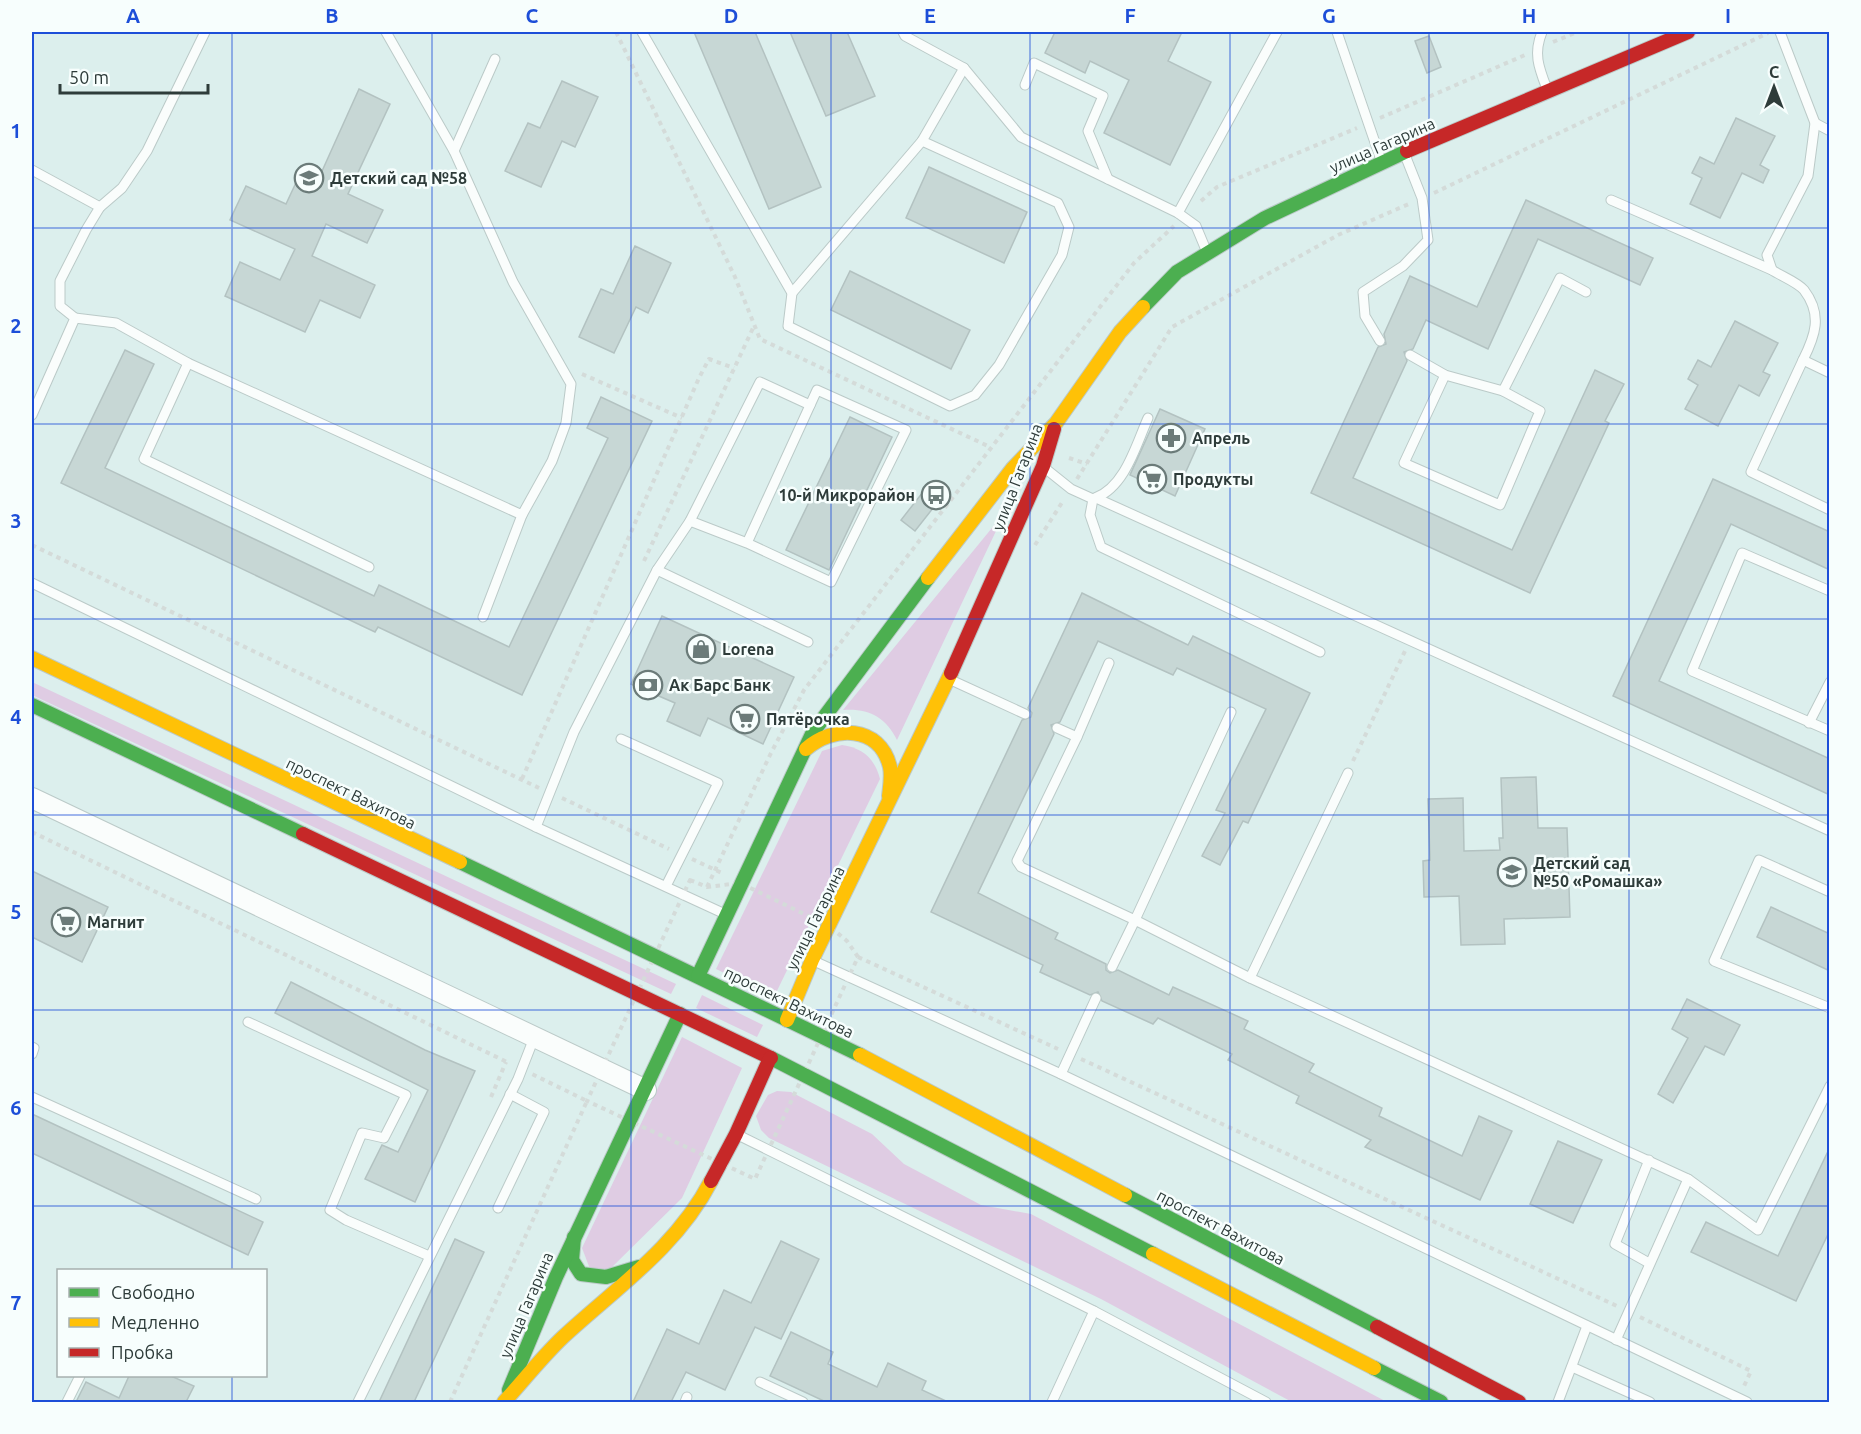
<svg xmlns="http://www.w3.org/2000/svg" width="1861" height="1434" font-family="Ubuntu,sans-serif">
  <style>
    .green { fill: #dfcce3 }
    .building { fill: #c7d7d5; stroke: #b3c2c1; stroke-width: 1.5 }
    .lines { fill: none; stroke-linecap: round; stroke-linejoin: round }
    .lane-casing { stroke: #bbcac8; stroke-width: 11 }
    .street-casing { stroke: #bbcac8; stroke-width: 22 }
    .fast-casing { stroke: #bbcac8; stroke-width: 16 }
    .slow-casing { stroke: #bbcac8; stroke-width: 16 }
    .jam-casing { stroke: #bbcac8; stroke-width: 16 }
    .path { stroke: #d4dbd9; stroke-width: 4; stroke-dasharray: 4.5 4.5; stroke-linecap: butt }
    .lane { stroke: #fafdfc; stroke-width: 9 }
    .street { stroke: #fafdfc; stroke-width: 20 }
    .fast { stroke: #4caf50; stroke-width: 14 }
    .slow { stroke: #ffc107; stroke-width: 14 }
    .jam { stroke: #c62828; stroke-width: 14 }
    .grid { fill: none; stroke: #1d4ed8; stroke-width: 1.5; stroke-opacity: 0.55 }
    .labels { text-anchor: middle; stroke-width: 5; stroke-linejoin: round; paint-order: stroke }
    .street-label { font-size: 16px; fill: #2e3c3a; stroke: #f7fefd }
    .poi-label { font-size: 16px; font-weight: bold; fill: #2e3c3a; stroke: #f7fefd; text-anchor: start }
    .neatline { fill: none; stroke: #1d4ed8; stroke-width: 2 }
    .grid-label { font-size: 20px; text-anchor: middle; font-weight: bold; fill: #1d4ed8 }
  </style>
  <rect width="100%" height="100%" fill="#dcefed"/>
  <g class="green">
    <path d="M1005,512L897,740C886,717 868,708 843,710Z"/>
    <path d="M32,682L676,984L671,994L32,695Z"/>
    <path d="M842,745C863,748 875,759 880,779L774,997L716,969L822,751Z"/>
    <path d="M702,995L763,1025L757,1037L696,1008Z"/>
    <path d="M682,1037L742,1068L682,1198L609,1270L590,1269L582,1248Z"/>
    <path d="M777,1091L791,1092L872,1134L904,1164L981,1205L1031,1214L1387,1402H1292L1101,1299L769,1138L761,1130L756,1116L768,1095Z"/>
  </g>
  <g class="building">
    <path d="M694,32H755L821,187L769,209Z"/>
    <path d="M790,32H847L875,96L826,116Z"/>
    <path d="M1055,32H1182L1168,61L1211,82L1170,165L1104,133L1129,80L1090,61L1085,73L1045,53Z"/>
    <path d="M1429,36L1441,67L1427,73L1415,41Z"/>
    <path d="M562,81L598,97L575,147L562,141L541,187L505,171L528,123L540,128Z"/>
    <path d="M359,89L390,104L348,194L383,210L367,243L326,224L312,256L375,285L360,318L320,300L305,332L225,296L240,262L280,280L295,249L230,220L246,186L286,204L301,172L318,180Z"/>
    <path d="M1736,118L1775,136L1760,165L1769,170L1763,183L1742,173L1720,218L1690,204L1702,178L1692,173L1700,157L1714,164Z"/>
    <path d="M929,167L1027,212L1004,263L906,218Z"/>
    <path d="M1526,200L1653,258L1640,285L1538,239L1488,349L1426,320L1413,349L1404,352L1407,361L1353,478L1512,550L1595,370L1624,384L1605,421L1609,423L1530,593L1311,493L1378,347L1386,344L1384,334L1410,276L1477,307Z"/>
    <path d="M635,246L671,263L648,313L636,307L614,353L579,337L601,289L613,294Z"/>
    <path d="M850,271L970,330L951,369L831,310Z"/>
    <path d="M1735,321L1778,343L1763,372L1770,375L1759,396L1739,385L1718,426L1685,409L1698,385L1688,379L1698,360L1711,367Z"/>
    <path d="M125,350L154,364L105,468L374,596L379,585L509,647L608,438L587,428L601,397L652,421L522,695L378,627L375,632L61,483Z"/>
    <path d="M1160,409L1205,429L1175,496L1130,475Z"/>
    <path d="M850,417L892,437L829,570L786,550Z"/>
    <path d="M1713,479L1830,532V570L1731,524L1659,681L1830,759V795L1613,696Z"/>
    <path d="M923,492L937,503L915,531L901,520Z"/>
    <path d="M1082,593L1188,645L1193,636L1310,693L1248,823L1243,821L1220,865L1202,856L1225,813L1216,810L1266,709L1177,668L1173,675L1098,641L1060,722L1051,725L1054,734L978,893L1058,933L1055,939L1106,964V970L1110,973L1118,970L1169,995L1173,987L1248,1021L1244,1029L1314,1064L1309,1072L1382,1108L1379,1116L1462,1156L1479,1116L1512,1131L1480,1200L1365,1147L1371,1140L1296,1103L1299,1096L1228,1060L1232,1054L1158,1018L1153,1024L1102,1001L1098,992L1090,995L1040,972L1043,965L931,912L1022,720L1031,717L1032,713L1028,708Z"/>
    <path d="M662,616L794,677L763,744L708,718L700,736L667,721L675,703L631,684Z"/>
    <path d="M1536,777L1538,828H1567L1570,917L1504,919L1505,944L1461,945L1459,896L1424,897L1423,861L1430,860L1428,799L1463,798L1464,851L1500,850L1499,838H1503L1501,778Z"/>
    <path d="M32,871L108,907L82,962L32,937Z"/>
    <path d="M1771,907L1830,934V971L1757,937Z"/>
    <path d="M291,982L425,1050L475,1071L415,1202L365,1179L382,1145L398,1152L428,1090L275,1013Z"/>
    <path d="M1687,999L1740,1025L1724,1055L1705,1046L1673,1103L1658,1094L1688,1038L1672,1029Z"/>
    <path d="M32,1114L263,1222L248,1255L32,1153Z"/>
    <path d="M1558,1141L1602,1160L1573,1223L1530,1204Z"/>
    <path d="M1830,1147V1230L1796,1301L1691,1252L1706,1222L1778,1256Z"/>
    <path d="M455,1239L484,1252L414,1402H379Z"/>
    <path d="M781,1241L819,1259L781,1339L755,1327L725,1390L686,1372L671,1402H633L667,1329L699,1344L724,1290L751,1303Z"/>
    <path d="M791,1332L833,1352L828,1364L877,1387L888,1363L926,1381L922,1390L948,1402H826L770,1376Z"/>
    <path d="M129,1376H171L194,1386L186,1402H76L86,1382L119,1398Z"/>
  </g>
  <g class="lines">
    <g class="lane-casing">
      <g id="lane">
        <path d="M642,32L792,293L788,326L950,406L975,395L999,365L1062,255L1069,227L1058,203L922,141"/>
        <path d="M1337,32L1381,160"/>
        <path d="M1542,32C1533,54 1539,68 1547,89"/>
        <path d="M964,68L1021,137L1178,213L1196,226L1206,250"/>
        <path d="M1025,85L1034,63L1103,96L1088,131L1108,179"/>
        <path d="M1815,123L1830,131"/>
        <path d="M454,151L495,59"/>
        <path d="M32,170L100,207"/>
        <path d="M1611,200L1772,270L1767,255L1808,176L1815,123L1780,32"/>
        <path d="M1178,213L1277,32"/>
        <path d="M1772,270C1781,276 1797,282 1804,290C1823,315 1815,336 1803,360L1830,373"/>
        <path d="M792,293L922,141L964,68L905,36L903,32"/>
        <path d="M75,318L116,323L188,363L522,515L552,461L566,423L571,384L513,282L454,151L386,32"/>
        <path d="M1380,341L1365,316L1363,292L1403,266L1428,240L1422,198L1405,155"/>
        <path d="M1410,355L1445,375L1503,391L1560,278L1586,292"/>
        <path d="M1803,360L1751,472L1830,510"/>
        <path d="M188,363L144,459L369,567"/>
        <path d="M1445,375L1404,463L1500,505L1540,411L1503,391"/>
        <path d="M32,415L75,318L60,306V281L86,230L100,207L122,188L147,151L205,32"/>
        <path d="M1046,469L1071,489L1093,499L1090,515L1101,547L1320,652"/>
        <path d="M1095,498C1125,487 1136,445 1148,418"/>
        <path d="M1096,498L1830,831"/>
        <path d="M690,521L747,543L831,582L906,430L817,390L747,543"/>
        <path d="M657,570L808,642"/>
        <path d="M32,583L536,827L725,914"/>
        <path d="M1830,591L1742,553L1692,671L1830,731"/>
        <path d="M483,617L522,515"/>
        <path d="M1109,663L1077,737L1017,861L1021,867L1135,920L1231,712"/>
        <path d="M951,680L1025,714"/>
        <path d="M1809,723L1830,682"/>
        <path d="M1057,728L1077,737"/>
        <path d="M621,739L718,783L666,886"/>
        <path d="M536,827L574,732L657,570L690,521L760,382L810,405"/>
        <path d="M1830,892L1759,860L1714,961L1830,1008"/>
        <path d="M814,961L1061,1074L1747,1402"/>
        <path d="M1112,967L1135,920L1250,978L1688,1179L1758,1230L1830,1086"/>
        <path d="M1250,978L1348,773"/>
        <path d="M248,1022L406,1095L384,1138L362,1133L330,1210L346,1220L429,1256"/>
        <path d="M32,1047L34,1048L32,1054"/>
        <path d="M1061,1074L1096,998"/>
        <path d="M32,1097L256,1199"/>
        <path d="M738,1135L1094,1311L1266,1402"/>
        <path d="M1649,1160L1615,1244L1649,1263"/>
        <path d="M498,1208L544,1112L510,1094"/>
        <path d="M1616,1340L1688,1179"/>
        <path d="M1572,1367L1650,1402"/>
        <path d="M760,1382L803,1402"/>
        <path d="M67,1402L80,1376"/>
        <path d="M358,1402L518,1079L534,1038"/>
        <path d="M685,1402L687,1397"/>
        <path d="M1052,1402L1094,1311"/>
        <path d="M1558,1402L1587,1326"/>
      </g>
    </g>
    <g class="street-casing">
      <path id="street" d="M32,798L646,1090"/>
    </g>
    <g class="fast-casing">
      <g id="fast">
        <path d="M1143,307L1177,272L1265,218L1407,151"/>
        <path d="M32,705L303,834"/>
        <path d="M460,862L860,1055"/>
        <path d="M698,976L813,732L928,578"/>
        <path d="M771,1058L1153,1254"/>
        <path d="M1125,1195L1377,1327"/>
        <path d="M574,1237L572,1260L581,1274L606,1277L639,1267"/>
        <path d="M1374,1368L1441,1402"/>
        <path d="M509,1390L556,1277L680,1014"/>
      </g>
    </g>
    <g class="slow-casing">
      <g id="slow">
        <path d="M928,578L1013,468L1056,423L1120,332L1143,307"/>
        <path d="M32,658L460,862"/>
        <path d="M806,749C833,725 880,725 890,767C892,777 890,787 889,796"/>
        <path d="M787,1020L812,960L951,673"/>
        <path d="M860,1055L1125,1195"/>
        <path d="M1153,1254L1374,1368"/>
        <path d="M504,1402C523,1381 542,1357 563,1337C616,1288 677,1247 711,1181"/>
      </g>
    </g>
    <g class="jam-casing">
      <g id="jam">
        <path d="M1407,151L1688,32"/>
        <path d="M951,673L1043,466L1054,429"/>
        <path d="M303,834L771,1058"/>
        <path d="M711,1181L736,1134L770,1058"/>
        <path d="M1377,1327L1519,1402"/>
      </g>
    </g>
    <g class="path">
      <path d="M616,32L735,277L760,339L990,447"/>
      <path d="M1553,42L1577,32"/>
      <path d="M1380,118L1525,55"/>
      <path d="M1434,193L1768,33"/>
      <path d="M1201,201L1217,187L1357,128"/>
      <path d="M582,374L682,418"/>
      <path d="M1069,458L1087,464"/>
      <path d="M1077,479L1172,327L1338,235L1411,203"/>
      <path d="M32,545L539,788"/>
      <path d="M1035,545L1063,501"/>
      <path d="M644,561L754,326"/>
      <path d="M1353,761L1405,651"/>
      <path d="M522,779L699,378L709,359L734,368"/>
      <path d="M562,798L669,849"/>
      <path d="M32,832L509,1063"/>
      <path d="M692,859L724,874"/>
      <path d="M690,880L707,887L740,883L829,926L847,941L858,957L755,1179L587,1101Z"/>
      <path d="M707,887L771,753L804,690L1134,263L1174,226"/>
      <path d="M858,957L1058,1049"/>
      <path d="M1081,1059L1617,1306"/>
      <path d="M491,1097L506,1062"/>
      <path d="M1640,1317L1751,1371L1744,1386"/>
      <path d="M450,1402L587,1101L532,1074"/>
    </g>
    <use href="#lane" class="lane"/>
    <use href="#street" class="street"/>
    <use href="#fast" class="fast"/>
    <use href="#slow" class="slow"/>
    <use href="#jam" class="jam"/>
  </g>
  <path class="grid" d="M232,32V1270M432,32V1402M631,32V1402M831,32V1402M1030,32V1402M1230,32V1402M1429,32V1402M1629,32V1402M32,228H1830M32,424H1830M32,619H1830M32,815H1830M32,1010H1830M32,1206H1830M232,1376V1402"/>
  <defs>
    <g id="school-ring" transform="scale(1.5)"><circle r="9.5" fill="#f7fefd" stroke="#6b7b79" stroke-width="1.5"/><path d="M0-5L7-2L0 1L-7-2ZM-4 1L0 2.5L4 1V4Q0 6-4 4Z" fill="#6b7b79"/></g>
    <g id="pharmacy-ring" transform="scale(1.5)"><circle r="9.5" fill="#f7fefd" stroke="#6b7b79" stroke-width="1.5"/><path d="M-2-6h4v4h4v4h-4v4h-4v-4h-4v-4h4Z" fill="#6b7b79"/></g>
    <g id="supermarket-ring" transform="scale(1.5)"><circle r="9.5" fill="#f7fefd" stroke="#6b7b79" stroke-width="1.5"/><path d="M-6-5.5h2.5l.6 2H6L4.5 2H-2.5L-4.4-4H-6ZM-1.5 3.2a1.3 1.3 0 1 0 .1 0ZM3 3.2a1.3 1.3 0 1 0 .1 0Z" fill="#6b7b79"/></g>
    <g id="bus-ring" transform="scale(1.5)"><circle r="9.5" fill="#f7fefd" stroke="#6b7b79" stroke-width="1.5"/><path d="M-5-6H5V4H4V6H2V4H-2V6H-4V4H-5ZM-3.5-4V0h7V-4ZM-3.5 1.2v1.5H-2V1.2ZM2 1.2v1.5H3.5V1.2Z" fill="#6b7b79"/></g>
    <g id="shop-ring" transform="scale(1.5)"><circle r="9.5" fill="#f7fefd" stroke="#6b7b79" stroke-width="1.5"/><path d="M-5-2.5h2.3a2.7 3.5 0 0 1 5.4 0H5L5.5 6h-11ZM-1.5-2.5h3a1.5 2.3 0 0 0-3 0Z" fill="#6b7b79"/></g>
    <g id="bank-ring" transform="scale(1.5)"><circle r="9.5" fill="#f7fefd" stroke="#6b7b79" stroke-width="1.5"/><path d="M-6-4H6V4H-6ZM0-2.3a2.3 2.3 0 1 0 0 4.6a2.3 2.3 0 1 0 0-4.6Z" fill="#6b7b79"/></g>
  </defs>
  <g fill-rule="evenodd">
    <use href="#school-ring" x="309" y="178"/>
    <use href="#pharmacy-ring" x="1171" y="438"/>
    <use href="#supermarket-ring" x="1152" y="479"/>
    <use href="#bus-ring" x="936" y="495"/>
    <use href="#shop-ring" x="701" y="649"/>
    <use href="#bank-ring" x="648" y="685"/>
    <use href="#supermarket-ring" x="745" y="719"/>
    <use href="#school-ring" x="1512" y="872"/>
    <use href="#supermarket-ring" x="66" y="922"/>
  </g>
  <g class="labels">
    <g class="street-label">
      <text transform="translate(1382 145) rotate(-24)" y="6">улица Гагарина</text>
      <text transform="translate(1017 477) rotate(-69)" y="6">улица Гагарина</text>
      <text transform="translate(351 793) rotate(26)" y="6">проспект Вахитова</text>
      <text transform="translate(815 918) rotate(-64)" y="6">улица Гагарина</text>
      <text transform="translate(789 1002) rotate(26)" y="6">проспект Вахитова</text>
      <text transform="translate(1221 1227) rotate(28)" y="6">проспект Вахитова</text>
      <text transform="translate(526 1305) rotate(-67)" y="6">улица Гагарина</text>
    </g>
    <g class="poi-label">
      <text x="330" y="184">Детский сад №58</text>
      <text x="1192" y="444">Апрель</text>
      <text x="1173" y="485">Продукты</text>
      <text x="915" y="501" text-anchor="end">10-й Микрорайон</text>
      <text x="722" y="655">Lorena</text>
      <text x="669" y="691">Ак Барс Банк</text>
      <text x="766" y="725">Пятёрочка</text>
      <text x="1533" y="869">Детский сад<tspan x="1533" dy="18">№50 «Ромашка»</tspan></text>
      <text x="87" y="928">Магнит</text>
    </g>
  </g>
  <rect width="1861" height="1434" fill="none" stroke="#f7fefd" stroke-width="66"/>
  <rect x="57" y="1269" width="210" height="108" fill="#f7fefd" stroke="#a7b0af" stroke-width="1.5"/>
  <rect x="69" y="1288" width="30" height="9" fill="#4caf50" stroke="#a7b0af" stroke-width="1.5"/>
  <text x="111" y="1299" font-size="18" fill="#2e3c3a">Свободно</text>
  <rect x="69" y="1318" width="30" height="9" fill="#ffc107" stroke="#a7b0af" stroke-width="1.5"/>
  <text x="111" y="1329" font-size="18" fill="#2e3c3a">Медленно</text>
  <rect x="69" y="1348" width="30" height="9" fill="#c62828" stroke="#a7b0af" stroke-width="1.5"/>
  <text x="111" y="1359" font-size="18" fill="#2e3c3a">Пробка</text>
  <g transform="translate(1774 87)" stroke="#f7fefd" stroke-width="4.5" paint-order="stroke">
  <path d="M0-4.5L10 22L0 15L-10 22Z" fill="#2e3c3a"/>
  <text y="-9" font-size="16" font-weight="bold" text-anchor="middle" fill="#2e3c3a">С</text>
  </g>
  <path d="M60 84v9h148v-9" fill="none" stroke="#2e3c3a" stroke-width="3"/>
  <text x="69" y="84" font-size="18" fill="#2e3c3a" stroke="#f7fefd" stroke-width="4.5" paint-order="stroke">50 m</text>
  <rect x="33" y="33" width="1795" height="1368" class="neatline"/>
  <g class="grid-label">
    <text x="133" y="23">A</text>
    <text x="332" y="23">B</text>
    <text x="532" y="23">C</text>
    <text x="731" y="23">D</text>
    <text x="930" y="23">E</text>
    <text x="1130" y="23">F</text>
    <text x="1329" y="23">G</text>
    <text x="1529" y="23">H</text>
    <text x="1728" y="23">I</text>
    <text x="16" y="138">1</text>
    <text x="16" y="333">2</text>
    <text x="16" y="528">3</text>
    <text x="16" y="724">4</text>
    <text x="16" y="919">5</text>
    <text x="16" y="1115">6</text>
    <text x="16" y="1310">7</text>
  </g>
</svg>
